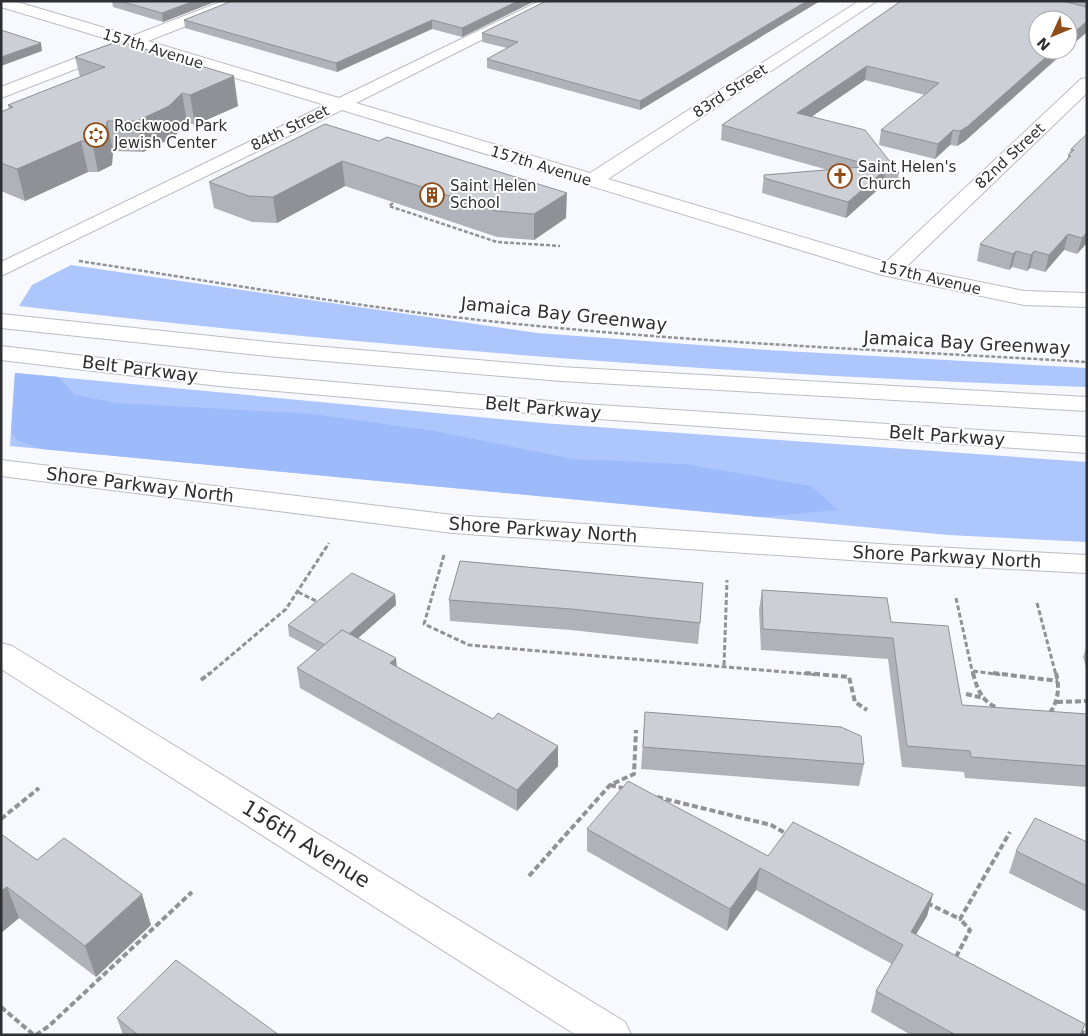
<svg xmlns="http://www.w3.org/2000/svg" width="1088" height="1036" font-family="'DejaVu Sans',sans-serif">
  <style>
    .green { fill: #adc6fc }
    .forest { fill: #9dbbfb }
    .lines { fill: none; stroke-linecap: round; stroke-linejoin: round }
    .street-casing { stroke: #babdc4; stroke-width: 2 }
    .highway-casing { stroke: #babdc4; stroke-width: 2 }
    .path-far2 { stroke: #909296; stroke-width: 2.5; stroke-dasharray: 4 2; stroke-linecap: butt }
    .path-far1 { stroke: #909296; stroke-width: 3; stroke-dasharray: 5 2.5; stroke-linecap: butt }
    .path { stroke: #909296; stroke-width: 4; stroke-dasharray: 6 3; stroke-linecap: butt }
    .street { fill: #fff; fill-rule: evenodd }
    .highway { fill: #fff; fill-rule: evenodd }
    .wall { fill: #afb2b8 }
    .shaded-wall { fill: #8f9196 }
    .building { fill: #cccfd6; stroke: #8f9196 }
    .labels { text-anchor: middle; stroke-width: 4; stroke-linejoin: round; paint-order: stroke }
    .far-street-label { font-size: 15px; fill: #2e2f32; stroke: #fff }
    .far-poi-label { font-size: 15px; fill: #2e2f32; stroke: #fff; text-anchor: start }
    .street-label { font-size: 18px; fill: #2e2f32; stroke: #fff }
    .near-street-label { font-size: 21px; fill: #2e2f32; stroke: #fff }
  </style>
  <rect width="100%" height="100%" fill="#f7f9fe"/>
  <g class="green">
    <path d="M71,265L537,333L767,350L1087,368V387C730,375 374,347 19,306L32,285Z"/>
    <path d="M15,373L542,423L1087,462V542L948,535L10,446Z"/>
  </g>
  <path class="forest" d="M15,373L59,377L75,395L116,403L313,414L434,431L573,459L685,464L811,486L838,510L763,517L41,449L17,440L11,431Z"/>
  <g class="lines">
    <g class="street-casing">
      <g id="street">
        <path d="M1,1H14L132,36L223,1H244L242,4L148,41L339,98L540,1H559L356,103L590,173L859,1H877L608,179L886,262L1081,79L1087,78V93L906,267L1024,291L1087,293V307L1024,305L882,275L342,110L1,276V262L325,105L133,47L1,98V87L117,42L1,7Z"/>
        <path d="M1,460L453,515L894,545L1087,555V573L894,563L453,533L1,476Z"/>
        <path d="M1,643L12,646L625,1022L631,1035H576L1,669Z"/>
      </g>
    </g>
    <g class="highway-casing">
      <g id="highway">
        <path d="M1,314L278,343L561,367L1087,397V411L561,381L278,357L1,328Z"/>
        <path d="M1,346L219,372L584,404L1087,437V453L584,418L219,386L1,360Z"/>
      </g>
    </g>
    <g class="path-far2">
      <path d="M393,203L389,206L497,242L560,246"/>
      <path d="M79,261C231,284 384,312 538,326C720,344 904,351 1087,362"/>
    </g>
    <g class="path-far1">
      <path d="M444,555L424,624L469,645L820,675"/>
      <path d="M298,592L320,603"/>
      <path d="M956,598L973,675"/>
      <path d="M1037,603L1056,675"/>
      <path d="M724,665L727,580"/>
      <path d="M973,671L1003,675"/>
      <path d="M208,675L286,609L329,543"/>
    </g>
    <g class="path">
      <path d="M805,673L849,677L855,702L867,710"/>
      <path d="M973,673C977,689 982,702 998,708"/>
      <path d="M993,673L1058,681"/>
      <path d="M201,680L210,673"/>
      <path d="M966,694L984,698"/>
      <path d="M1057,702L1087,701"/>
      <path d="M1050,713C1058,701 1060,688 1056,673"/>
      <path d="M610,785L626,789"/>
      <path d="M657,797L771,825L787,834"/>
      <path d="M1,819L39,788"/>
      <path d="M529,876L610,785L634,774L636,730"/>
      <path d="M927,903L960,919L1010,832"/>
      <path d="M956,957L970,930L960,919"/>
      <path d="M1,1007L34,1035"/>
      <path d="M1079,1030L1087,1035"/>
      <path d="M36,1035L50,1025L192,892"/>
    </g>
    <use href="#street" class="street"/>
    <use href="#highway" class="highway"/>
  </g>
  <g class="wall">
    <path d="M112,1H217L163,22L113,7Z"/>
    <path d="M232,1H535L462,37L432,29L337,72L185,28L184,20Z"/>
    <path d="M546,1H820L640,110L487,68V59L507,48L482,42V33Z"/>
    <path d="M901,1H1087V32L965,141L957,146L950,145L935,159L879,145L881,130L925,95L865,80L811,117L899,173L896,189L883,185L846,218L762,193L764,175L828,170L721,140L722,125Z"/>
    <path d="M75,57L238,106L195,125L187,122L174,137L143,152L113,151L112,165L98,172H88L25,201L1,191V112L9,109L8,105L80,77Z"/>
    <path d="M325,124L566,218L534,240L497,237L345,186L277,223L252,222L214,208L209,182Z"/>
    <path d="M1087,134V245H1085L1077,254L1064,250L1045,272L1030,268L1027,271L1012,267L1009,270L977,261L980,244L1067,159L1071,149Z"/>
    <path d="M460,561L700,623L698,644L571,630L450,621L449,600Z"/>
    <path d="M762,590L891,622L962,705L1087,714V787L965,778L964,772L902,767L888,659L761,650L759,610Z"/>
    <path d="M395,594L396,605L358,638L396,667L493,719L558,746V766L517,811L300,688L297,668L317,651L289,636L288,625Z"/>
    <path d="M1087,645V671L1083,657Z"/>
    <path d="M645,712L864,764L859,786L641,769Z"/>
    <path d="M587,829L768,856L933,894L927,916L916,934L1080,1035H911L871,1012L876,991L892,964L756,890L727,931L587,851Z"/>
    <path d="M1,834L37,860L151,925L96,977L19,918L1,933Z"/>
    <path d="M1087,842V912L1009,873L1016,851Z"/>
    <path d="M117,1018L279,1035H123Z"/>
  </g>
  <g class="shaded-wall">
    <path d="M194,1H217L163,22L162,13Z"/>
    <path d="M518,1H535L462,37V28Z"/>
    <path d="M807,1H820L640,110V101Z"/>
    <path d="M432,20V29L337,72L336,63Z"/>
    <path d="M1087,21V32L1068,48V38Z"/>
    <path d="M41,43L42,51L1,66V57Z"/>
    <path d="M1054,50H1066L965,141L957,146L960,131Z"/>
    <path d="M867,66L865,80L795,128L797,113Z"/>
    <path d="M234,76L238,106L195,125L190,95Z"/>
    <path d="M182,93L187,122L174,137L143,152L137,121Z"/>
    <path d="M107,121L113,151L112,165L98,172L92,141Z"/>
    <path d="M953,130L950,145L935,159L938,144Z"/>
    <path d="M81,141L88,172L25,201L17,169Z"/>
    <path d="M342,161L345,186L277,223L273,197Z"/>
    <path d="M886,169L883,185L846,218L848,202Z"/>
    <path d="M567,193L566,218L534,240V214Z"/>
    <path d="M1087,232V240L1085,245L1077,254L1082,238Z"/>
    <path d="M1068,234L1064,250L1045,272L1049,255Z"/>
    <path d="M1016,251L1012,267L1009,270L1013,254Z"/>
    <path d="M1034,251L1030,268L1027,271L1031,255Z"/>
    <path d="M395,594L396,605L333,660L332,649Z"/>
    <path d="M396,658L398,678L390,663Z"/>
    <path d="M558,746V766L517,811V790Z"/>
    <path d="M760,868L756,890L727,931L730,909Z"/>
    <path d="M7,887L19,918L1,933V891Z"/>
    <path d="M142,894L151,925L96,977L85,946Z"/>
    <path d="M933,894L927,916L905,953L911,932Z"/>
  </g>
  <g class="building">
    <path d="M120,1H194L162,13Z"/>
    <path d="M232,1H518L462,28L432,20L336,63L184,20Z"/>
    <path d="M546,1H807L640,101L487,59L518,42L482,33Z"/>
    <path d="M901,1H1062L1087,7V21L1068,38V20H1038V50H1054L968,126L960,131L953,130L938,144L881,130L939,83L867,66L797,113L865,130L899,173L886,169L848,202L764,178V175L874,166L722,125Z"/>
    <path d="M1,30L41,43L1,57Z"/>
    <path d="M119,41L234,76L190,95L182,93L169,106L137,121H107L105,135L92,141H81L17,169L1,163V112L13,107L8,105L105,67L75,57Z"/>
    <path d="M325,124L379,141L387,137L567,193L534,214L496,211L342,161L273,197L249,196L209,182Z"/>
    <path d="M1087,134V232L1082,238L1068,234L1049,255L1034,251L1031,255L1016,251L1013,254L980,244L1071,156L1068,155L1074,150L1071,149Z"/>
    <path d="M460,561L703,583L700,623L571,609L449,600Z"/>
    <path d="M352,573L395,594L349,634L342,630L325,645L288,625Z"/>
    <path d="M762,590L887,598L891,622L948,626L962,705L1087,714V766L971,757L970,751L907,746L893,638L763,629Z"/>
    <path d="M342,630L396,658L390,663L441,691L493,719L498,713L558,746L517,790L297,668Z"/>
    <path d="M645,712L841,727L861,736L864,764L643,747Z"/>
    <path d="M628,781L768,856L793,822L933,894L911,932L1085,1024L1080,1035H956L876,991L903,945L760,868L730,909L587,829Z"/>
    <path d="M1035,818L1087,842V886L1016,851Z"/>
    <path d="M1,834L37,860L64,838L142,894L85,946L7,887L1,891Z"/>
    <path d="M176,960L279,1035H138L117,1018Z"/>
  </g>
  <defs>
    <g id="synagogue-ring" transform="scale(1.25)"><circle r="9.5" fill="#fff" stroke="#8f4e19" stroke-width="1.5"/><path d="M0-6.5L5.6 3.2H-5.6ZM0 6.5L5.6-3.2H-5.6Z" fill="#8f4e19"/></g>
    <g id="church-ring" transform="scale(1.25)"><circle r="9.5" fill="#fff" stroke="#8f4e19" stroke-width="1.5"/><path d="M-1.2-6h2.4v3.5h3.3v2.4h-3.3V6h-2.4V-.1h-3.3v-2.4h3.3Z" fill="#8f4e19"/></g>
    <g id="building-ring" transform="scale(1.25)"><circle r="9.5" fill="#fff" stroke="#8f4e19" stroke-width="1.5"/><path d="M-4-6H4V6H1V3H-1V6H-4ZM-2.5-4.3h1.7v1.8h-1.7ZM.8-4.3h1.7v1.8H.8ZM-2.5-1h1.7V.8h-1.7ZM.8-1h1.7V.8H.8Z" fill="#8f4e19"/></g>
  </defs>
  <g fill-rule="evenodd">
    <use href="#synagogue-ring" x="96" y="135"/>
    <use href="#church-ring" x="840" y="176"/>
    <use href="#building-ring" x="432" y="195"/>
  </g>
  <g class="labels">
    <g class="far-street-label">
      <text transform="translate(153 49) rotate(17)" y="5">157th Avenue</text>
      <text transform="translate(730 91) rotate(-33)" y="5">83rd Street</text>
      <text transform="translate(290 128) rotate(-26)" y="5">84th Street</text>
      <text transform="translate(1010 156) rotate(-43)" y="5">82nd Street</text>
      <text transform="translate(541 166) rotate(17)" y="5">157th Avenue</text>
      <text transform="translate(930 278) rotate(13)" y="5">157th Avenue</text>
    </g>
    <g class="far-poi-label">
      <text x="114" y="131">Rockwood Park<tspan x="114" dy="17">Jewish Center</tspan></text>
      <text x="858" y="172">Saint Helen's<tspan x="858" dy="17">Church</tspan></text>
      <text x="450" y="191">Saint Helen<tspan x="450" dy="17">School</tspan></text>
    </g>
    <g class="street-label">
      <text transform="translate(564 314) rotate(6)" y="6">Jamaica Bay Greenway</text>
      <text transform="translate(967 343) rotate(3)" y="6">Jamaica Bay Greenway</text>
      <text transform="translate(140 369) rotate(7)" y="6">Belt Parkway</text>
      <text transform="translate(543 408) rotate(5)" y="6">Belt Parkway</text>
      <text transform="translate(947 436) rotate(4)" y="6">Belt Parkway</text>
      <text transform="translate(140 485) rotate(7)" y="6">Shore Parkway North</text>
      <text transform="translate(543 530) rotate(4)" y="6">Shore Parkway North</text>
      <text transform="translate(947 557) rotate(3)" y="6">Shore Parkway North</text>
    </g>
    <g class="near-street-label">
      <text transform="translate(306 844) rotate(32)" y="7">156th Avenue</text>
    </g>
  </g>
  <rect width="1088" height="1036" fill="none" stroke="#2e2f32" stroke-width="5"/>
  <g transform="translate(1053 35) rotate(226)"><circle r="24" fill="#ffffff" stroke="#abacad"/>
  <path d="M0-4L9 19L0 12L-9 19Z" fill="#8f4e19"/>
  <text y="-8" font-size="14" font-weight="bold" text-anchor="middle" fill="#2e2f32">N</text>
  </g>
</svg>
